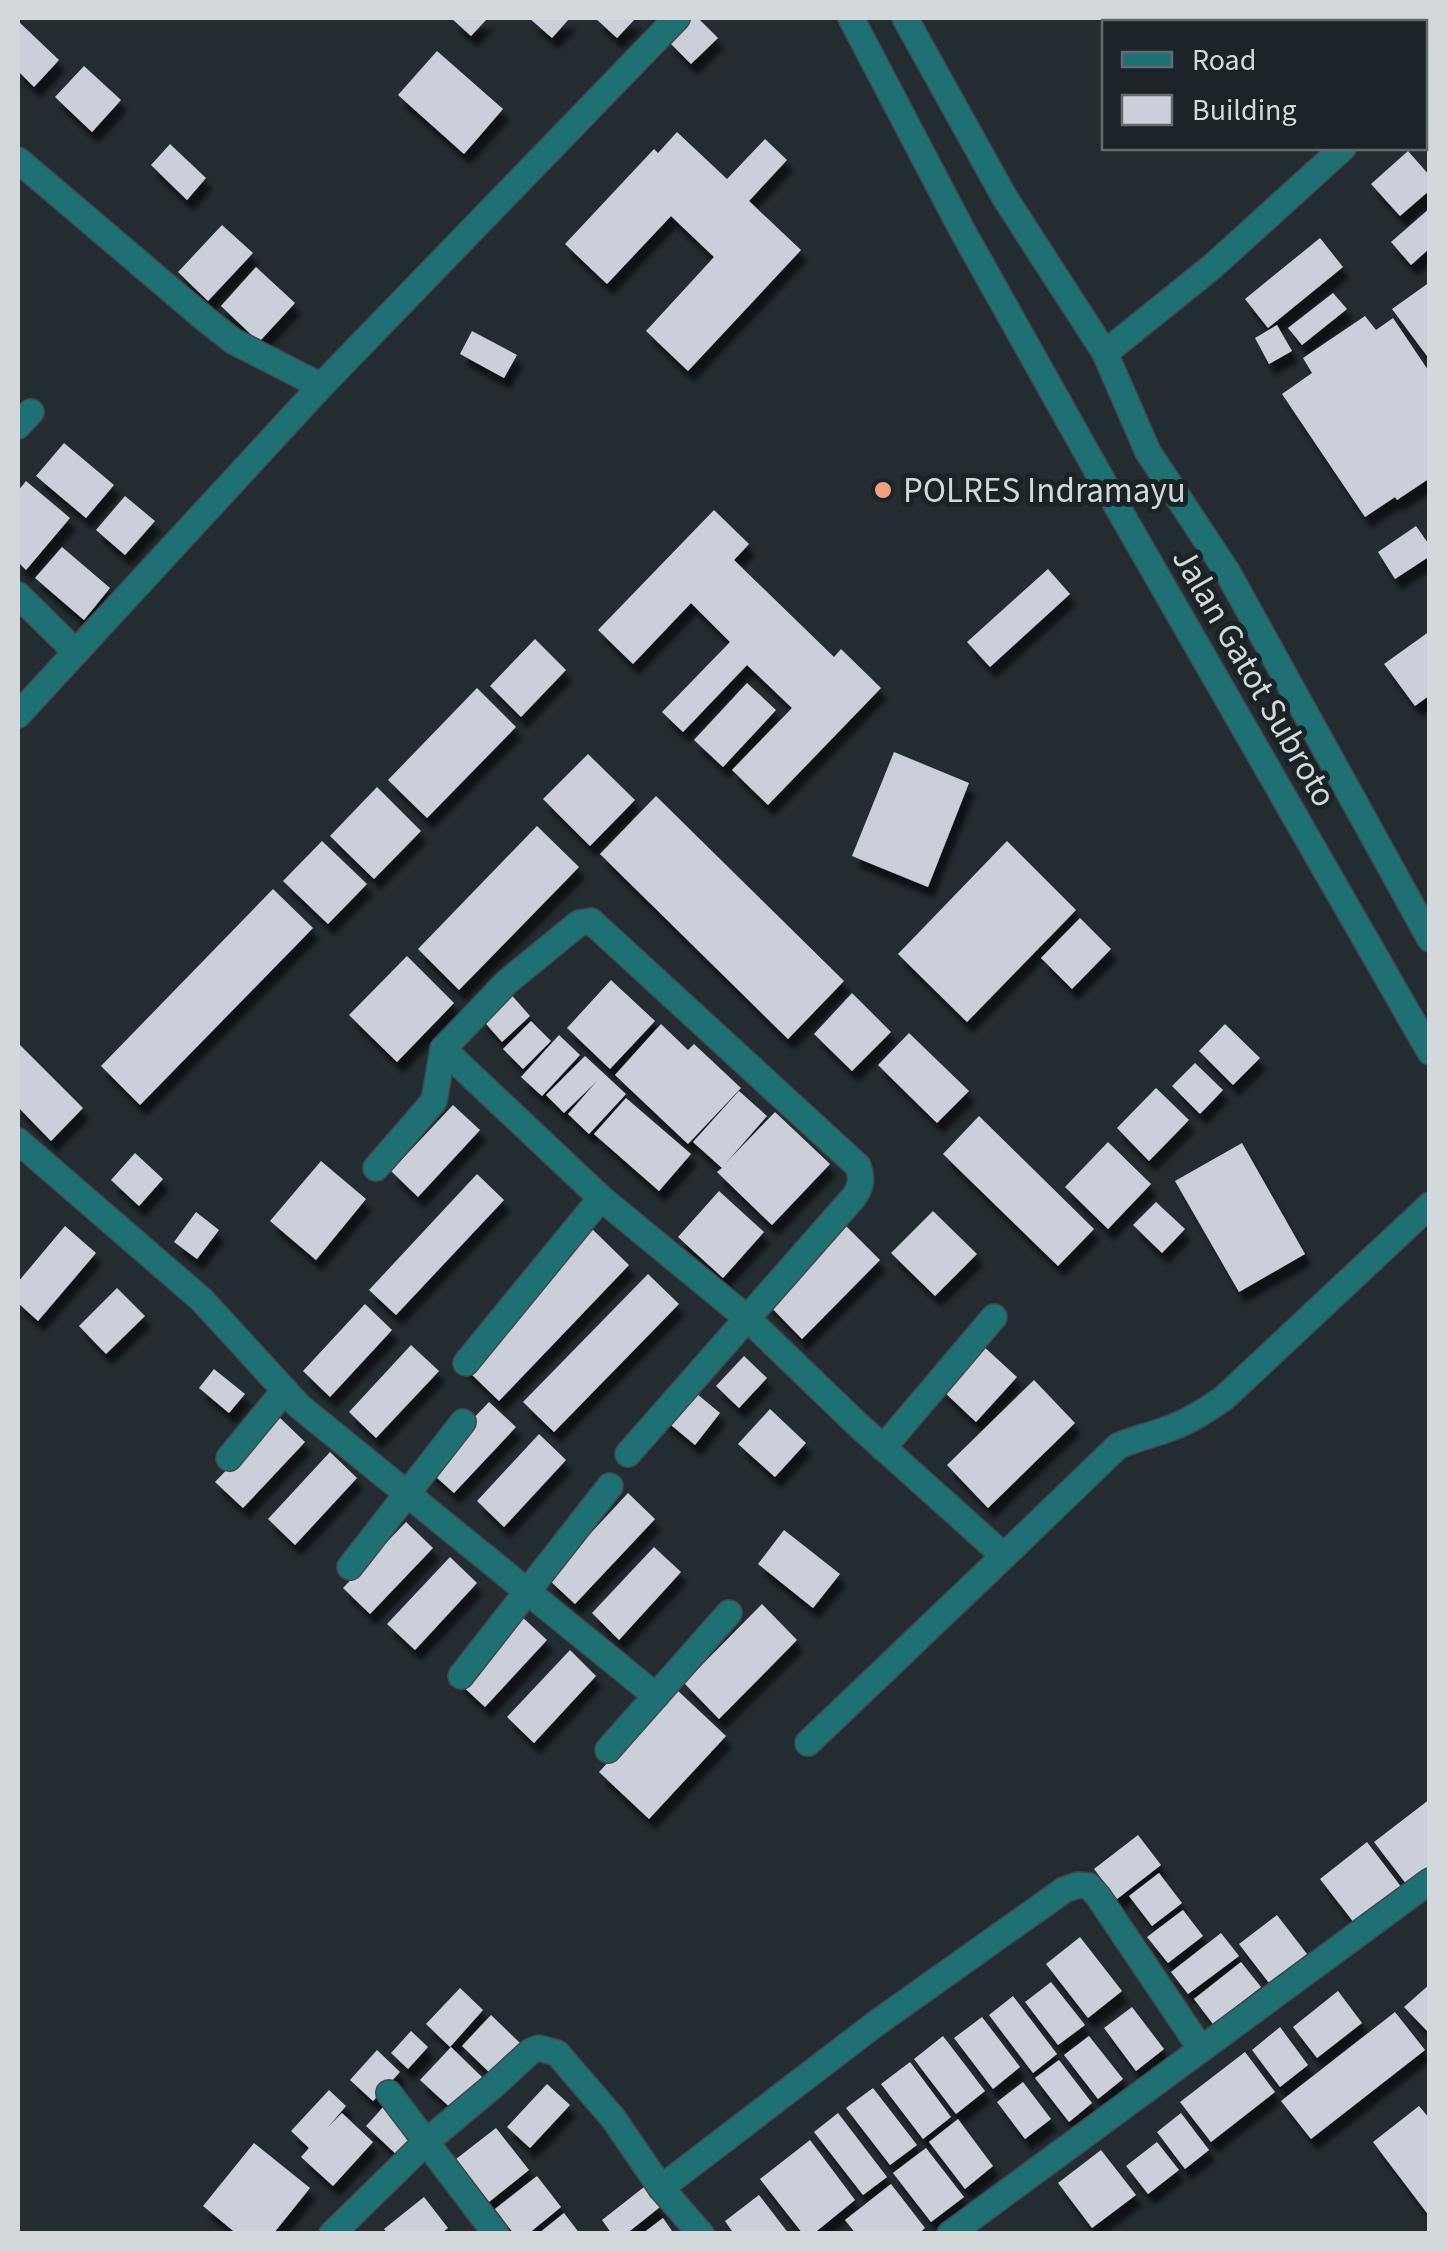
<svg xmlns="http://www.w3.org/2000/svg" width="1447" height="2251" font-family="'Source Sans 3',sans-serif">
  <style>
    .building { fill: #cacfd9; filter: url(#shadow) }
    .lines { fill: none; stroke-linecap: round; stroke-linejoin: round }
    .minor-casing { stroke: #3f484c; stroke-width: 28 }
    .minor { stroke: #1f7073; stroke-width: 25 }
    .poi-dot { fill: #f2a081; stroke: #1a2327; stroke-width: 4 }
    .labels { text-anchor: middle; stroke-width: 10; stroke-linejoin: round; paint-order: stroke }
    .poi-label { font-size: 35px; fill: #d2d8dc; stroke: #1a2327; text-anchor: start }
    .street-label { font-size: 35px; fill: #d2d8dc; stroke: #1a2327 }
  </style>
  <defs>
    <filter id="shadow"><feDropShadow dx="6" dy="11" stdDeviation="2.5" flood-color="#0009"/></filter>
  </defs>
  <rect width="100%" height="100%" fill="#232c31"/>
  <g class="building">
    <path d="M451,18H488L471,36Z"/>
    <path d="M529,18H570L552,38Z"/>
    <path d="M595,18H636L617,38Z"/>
    <path d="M691,18H698L718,38L691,64L668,41Z"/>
    <path d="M1252,18H1361L1355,22H1246Z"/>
    <path d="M18,21L59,60L34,87L18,71Z"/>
    <path d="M437,51L503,109L464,154L398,95Z"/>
    <path d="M84,66L121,100L92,132L55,97Z"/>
    <path d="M677,132L727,179L765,139L787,160L749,201L801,250L688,371L646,331L714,257L671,216L607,284L565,244L654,149L658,153Z"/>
    <path d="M170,144L206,178L187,200L151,165Z"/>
    <path d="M1408,151L1430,176V190L1400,216L1371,184Z"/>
    <path d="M1430,208V248L1411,265L1391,242Z"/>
    <path d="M222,225L253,253L208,301L178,272Z"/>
    <path d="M1320,238L1343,267L1268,328L1245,299Z"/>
    <path d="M256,267L295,303L259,342L221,306Z"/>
    <path d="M1430,282V360L1392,309Z"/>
    <path d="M1333,293L1347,309L1302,345L1288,328Z"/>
    <path d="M1365,316L1376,330L1393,318L1430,373V478L1397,500L1395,497L1365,517L1282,394L1312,373L1303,358Z"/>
    <path d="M1277,325L1292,351L1269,364L1255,338Z"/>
    <path d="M472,331L517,355L504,378L460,354Z"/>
    <path d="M64,443L114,485L86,518L36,476Z"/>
    <path d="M26,481L70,518L26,570L18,562V491Z"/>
    <path d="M125,496L155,521L125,555L96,530Z"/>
    <path d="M714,510L749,544L734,560L834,657L841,649L881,688L768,805L732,770L792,708L747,665L683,732L662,712L730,642L691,603L633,664L598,630Z"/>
    <path d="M1416,526L1430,546V556L1395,579L1378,552Z"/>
    <path d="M62,547L110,588L84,620L35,578Z"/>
    <path d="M1048,569L1070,594L990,667L967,642Z"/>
    <path d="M1430,631V695L1415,706L1384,664Z"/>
    <path d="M535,639L566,670L521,717L490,686Z"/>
    <path d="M747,683L776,710L723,767L694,740Z"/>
    <path d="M477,688L516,727L427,818L388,780Z"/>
    <path d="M894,752L969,783L928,887L852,856Z"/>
    <path d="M588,754L635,800L590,846L543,799Z"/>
    <path d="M377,787L421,831L374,879L330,836Z"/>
    <path d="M656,796L844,981L788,1039L600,854Z"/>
    <path d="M537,826L579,867L459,990L418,949Z"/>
    <path d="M322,841L367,884L328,924L283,881Z"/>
    <path d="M1007,841L1076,910L967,1022L898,954Z"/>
    <path d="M273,889L313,928L140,1105L101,1066Z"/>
    <path d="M1080,918L1111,949L1072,989L1041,958Z"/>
    <path d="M407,956L454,1003L397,1062L349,1015Z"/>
    <path d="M611,980L655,1021L610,1069L567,1028Z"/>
    <path d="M508,991L530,1016L502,1042L480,1017Z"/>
    <path d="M852,993L891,1032L852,1071L814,1034Z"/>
    <path d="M531,1021L551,1041L523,1069L503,1049Z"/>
    <path d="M661,1024L688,1050L694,1044L741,1088L688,1144L615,1075Z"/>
    <path d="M1225,1024L1260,1058L1233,1085L1199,1051Z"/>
    <path d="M909,1033L969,1091L937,1123L878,1065Z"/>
    <path d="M559,1035L580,1055L542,1096L521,1077Z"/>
    <path d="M18,1043L83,1108L51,1141L18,1107Z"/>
    <path d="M585,1056L626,1094L589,1134L568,1114L597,1081L564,1113L546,1095Z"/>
    <path d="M1195,1063L1223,1090L1200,1114L1172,1086Z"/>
    <path d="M1156,1088L1189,1120L1149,1161L1117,1128Z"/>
    <path d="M739,1091L767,1116L725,1164L775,1112L830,1164L772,1225L717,1172L722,1168L693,1142Z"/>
    <path d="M626,1098L691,1154L659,1191L594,1134Z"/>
    <path d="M453,1105L480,1130L418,1197L391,1171Z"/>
    <path d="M979,1116L1094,1229L1058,1266L943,1154Z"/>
    <path d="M1108,1142L1151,1184L1108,1229L1065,1187Z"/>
    <path d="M1242,1143L1305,1254L1239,1292L1175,1181Z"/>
    <path d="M135,1153L163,1179L139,1206L111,1180Z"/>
    <path d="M321,1161L366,1199L316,1260L270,1221Z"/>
    <path d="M477,1174L504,1200L396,1315L369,1290Z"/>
    <path d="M719,1191L764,1232L723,1278L678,1237Z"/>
    <path d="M1156,1202L1185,1229L1162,1253L1133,1225Z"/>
    <path d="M933,1211L977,1254L935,1296L891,1253Z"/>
    <path d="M196,1212L219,1230L197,1259L174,1242Z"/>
    <path d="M842,1222L880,1260L802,1339L765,1301Z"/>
    <path d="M65,1226L96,1253L38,1321L18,1303V1282Z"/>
    <path d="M589,1226L629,1265L499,1401L459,1362Z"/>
    <path d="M648,1274L679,1304L554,1432L523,1402Z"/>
    <path d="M117,1288L145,1316L106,1354L79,1326Z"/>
    <path d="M365,1304L392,1330L330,1397L303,1371Z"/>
    <path d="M411,1345L439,1371L376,1438L349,1412Z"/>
    <path d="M982,1345L1017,1377L976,1422L941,1389Z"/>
    <path d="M744,1356L767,1378L739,1408L716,1386Z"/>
    <path d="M214,1369L245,1394L229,1413L199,1388Z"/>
    <path d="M1034,1380L1075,1423L988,1508L947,1465Z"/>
    <path d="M685,1384L720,1413L695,1445L659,1415Z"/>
    <path d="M489,1402L516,1427L454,1493L426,1468Z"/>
    <path d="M770,1409L806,1443L775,1477L738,1444Z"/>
    <path d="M278,1416L305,1442L243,1508L215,1482Z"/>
    <path d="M539,1434L566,1460L504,1527L477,1501Z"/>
    <path d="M330,1452L357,1478L295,1545L268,1519Z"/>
    <path d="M628,1493L655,1519L575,1604L548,1579Z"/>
    <path d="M406,1522L433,1548L370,1614L343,1588Z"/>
    <path d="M784,1530L840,1574L813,1608L758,1564Z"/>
    <path d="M654,1547L681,1572L619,1640L592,1613Z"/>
    <path d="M450,1557L477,1583L415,1650L387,1624Z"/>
    <path d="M762,1604L797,1640L719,1719L684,1683Z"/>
    <path d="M520,1615L547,1640L485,1707L457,1681Z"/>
    <path d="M570,1650L596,1676L534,1743L507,1717Z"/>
    <path d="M676,1689L726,1736L649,1819L599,1772Z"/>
    <path d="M1430,1799V1867L1407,1885L1374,1842Z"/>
    <path d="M1138,1835L1161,1865L1117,1899L1094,1869Z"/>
    <path d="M1367,1842L1402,1888L1355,1924L1320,1879Z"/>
    <path d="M1159,1873L1182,1903L1152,1926L1129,1896Z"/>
    <path d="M1183,1910L1203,1936L1168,1963L1147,1937Z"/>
    <path d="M1277,1915L1307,1954L1269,1983L1239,1944Z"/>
    <path d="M1221,1933L1239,1956L1188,1994L1171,1972Z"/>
    <path d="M1080,1937L1122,1991L1088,2018L1046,1964Z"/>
    <path d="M1241,1962L1261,1987L1213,2024L1194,1999Z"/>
    <path d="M1051,1982L1085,2025L1058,2045L1025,2002Z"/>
    <path d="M1430,1984V2034L1404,2007Z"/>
    <path d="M460,1988L483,2010L450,2047L426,2024Z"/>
    <path d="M1338,1991L1362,2023L1317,2058L1293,2027Z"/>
    <path d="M1013,1996L1057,2054L1033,2073L989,2015Z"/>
    <path d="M1132,2007L1164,2049L1136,2071L1104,2028Z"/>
    <path d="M1395,2012L1425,2050L1311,2139L1281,2101Z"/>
    <path d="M491,2015L520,2043L491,2074L462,2046Z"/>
    <path d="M982,2017L1020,2067L993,2089L954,2038Z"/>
    <path d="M1280,2027L1308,2065L1280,2087L1252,2050Z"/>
    <path d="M411,2031L428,2047L408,2069L391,2053Z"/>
    <path d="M943,2036L985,2091L956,2114L914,2059Z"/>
    <path d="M1089,2036L1123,2079L1098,2099L1064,2055Z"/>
    <path d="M451,2047L483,2078L453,2110L420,2080Z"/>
    <path d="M377,2050L400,2072L373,2101L350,2080Z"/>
    <path d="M1245,2052L1275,2092L1211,2142L1180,2102Z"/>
    <path d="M1059,2060L1092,2103L1069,2122L1035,2078Z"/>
    <path d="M910,2062L951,2117L923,2139L881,2084Z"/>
    <path d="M1023,2082L1051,2119L1025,2139L997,2102Z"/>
    <path d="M547,2084L570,2105L530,2148L507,2127Z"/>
    <path d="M873,2088L917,2145L890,2165L846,2108Z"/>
    <path d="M329,2090L346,2106L328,2127L342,2113L373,2142L333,2186L301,2157L309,2148L291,2131Z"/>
    <path d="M385,2105L416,2134L397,2155L366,2126Z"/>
    <path d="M1419,2106L1430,2119V2217L1373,2142Z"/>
    <path d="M838,2113L887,2177L863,2195L814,2132Z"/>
    <path d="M1181,2113L1209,2150L1185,2169L1157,2132Z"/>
    <path d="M958,2119L993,2166L965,2189L929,2142Z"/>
    <path d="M496,2128L529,2170L489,2202L456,2159Z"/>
    <path d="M810,2140L855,2200L813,2234H803L760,2179Z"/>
    <path d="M1157,2142L1179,2170L1148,2194L1126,2166Z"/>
    <path d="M254,2143L310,2188L273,2234H237L203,2206Z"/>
    <path d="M926,2148L964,2197L931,2222L893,2173Z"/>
    <path d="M1101,2150L1136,2195L1092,2228L1058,2183Z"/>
    <path d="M537,2176L561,2207L528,2234H514L495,2209Z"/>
    <path d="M891,2184L925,2228L918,2234H856L845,2220Z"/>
    <path d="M644,2187L660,2207L626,2234H612L602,2220Z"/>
    <path d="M759,2195L789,2234H734L725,2221Z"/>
    <path d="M424,2197L448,2228L440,2234H388L384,2229Z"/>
    <path d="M564,2213L580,2234H538Z"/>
    <path d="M663,2218L674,2234H642Z"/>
  </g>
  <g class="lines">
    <g class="minor-casing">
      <g id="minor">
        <path d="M851,18L962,230L1106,487L1430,1052"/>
        <path d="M905,18L1005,198L1105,353L1148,452L1228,573L1430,939"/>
        <path d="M1373,22L1379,18"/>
        <path d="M1424,74L1430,70"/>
        <path d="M18,160L204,318L233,341L321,386"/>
        <path d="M1105,353L1213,266L1343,148"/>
        <path d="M18,426L31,412"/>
        <path d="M18,595L76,652L18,715"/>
        <path d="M76,652L321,386L677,18"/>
        <path d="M443,1049L507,982L579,923L591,921L858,1166C862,1179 862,1186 853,1198L628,1454"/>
        <path d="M18,1141L202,1300L299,1406L656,1696"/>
        <path d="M376,1168L434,1101L443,1049L601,1198L748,1319L857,1424L1004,1556L1118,1446C1134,1439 1149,1436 1165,1430C1187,1423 1205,1411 1224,1398L1430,1205"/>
        <path d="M466,1363L601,1198"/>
        <path d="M883,1448L994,1317"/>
        <path d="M229,1458L285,1390"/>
        <path d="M350,1567L463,1422"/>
        <path d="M461,1676L610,1486"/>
        <path d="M808,1743L1004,1556"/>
        <path d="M608,1750L729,1613"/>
        <path d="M389,2093L496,2234"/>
        <path d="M661,2188L874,2025L1064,1890L1078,1885L1089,1886L1098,1896L1201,2049"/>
        <path d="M332,2234L426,2142L493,2086L531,2051L539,2048L557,2053L613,2118L661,2188L701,2234"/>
        <path d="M950,2234L1430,1881"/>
      </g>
    </g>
    <use href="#minor" class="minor"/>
  </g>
  <circle class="poi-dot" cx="883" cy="490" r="10"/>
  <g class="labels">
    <g class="poi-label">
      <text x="903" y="502">POLRES Indramayu</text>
    </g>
    <g class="street-label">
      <text transform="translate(1255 677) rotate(60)" y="12">Jalan Gatot Subroto</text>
    </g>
  </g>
  <rect width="1447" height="2251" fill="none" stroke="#d2d8dc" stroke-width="40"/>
  <rect x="1102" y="20" width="325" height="130" fill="#1a2327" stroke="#646b6f" stroke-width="2.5"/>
  <rect x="1122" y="52" width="50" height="15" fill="#1f7073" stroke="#646b6f" stroke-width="2.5"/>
  <text x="1192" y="70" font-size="30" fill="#d2d8dc">Road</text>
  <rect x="1122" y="95" width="50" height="30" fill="#cacfd9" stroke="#646b6f" stroke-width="2.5"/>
  <text x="1192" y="120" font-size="30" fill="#d2d8dc">Building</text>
</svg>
